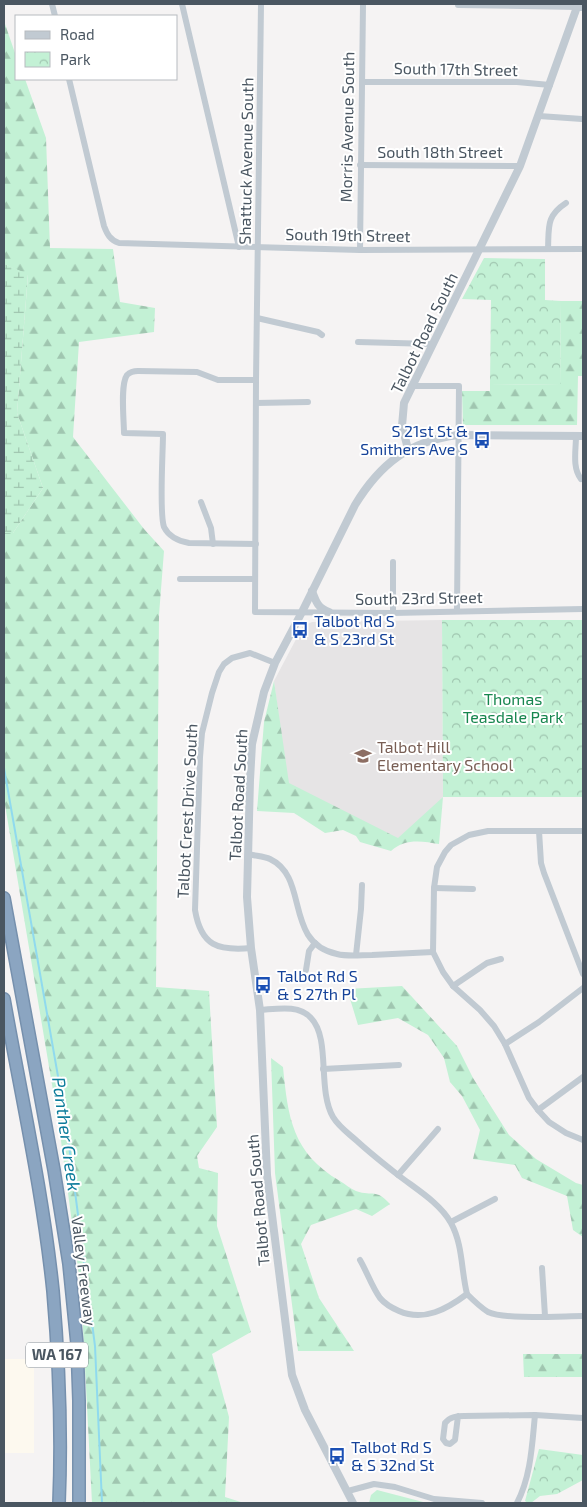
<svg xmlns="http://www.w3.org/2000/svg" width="587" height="1507" font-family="'Exo 2',sans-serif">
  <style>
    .commercial { fill: #fdf9ef }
    .education { fill: #e6e4e5 }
    .green { fill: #c3f1d5 }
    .forest { fill: url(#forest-firs) }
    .wetland { fill: url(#wetland-marsh) }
    .park { fill: url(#park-crowns) }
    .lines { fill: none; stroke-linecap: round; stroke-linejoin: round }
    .stream { stroke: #90daee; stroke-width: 2 }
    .motorway-casing { stroke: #7690ad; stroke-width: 14 }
    .minor { stroke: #c1cad2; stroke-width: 6 }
    .tertiary { stroke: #c1cad2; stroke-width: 8 }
    .motorway { stroke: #8ba5c1; stroke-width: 11 }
    .labels { text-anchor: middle; stroke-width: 4; stroke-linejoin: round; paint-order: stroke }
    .shield { fill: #fff; stroke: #808990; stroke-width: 1 }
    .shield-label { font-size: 15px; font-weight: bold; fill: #4a5661 }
    .street-label { font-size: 16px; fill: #4a5661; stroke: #fff }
    .transit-label { font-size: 16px; fill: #164399; stroke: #fff; text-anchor: start }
    .park-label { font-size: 16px; fill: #17864f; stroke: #fff }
    .education-label { font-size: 16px; fill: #785e54; stroke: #fff; text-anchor: start }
    .water-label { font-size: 18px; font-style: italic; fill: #0c7c9b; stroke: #fff }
  </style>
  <defs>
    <pattern id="forest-firs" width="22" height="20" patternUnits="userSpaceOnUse" patternTransform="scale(1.25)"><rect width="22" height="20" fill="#c3f1d5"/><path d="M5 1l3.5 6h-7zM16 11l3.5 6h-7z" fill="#a0c6b0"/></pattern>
    <pattern id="wetland-marsh" width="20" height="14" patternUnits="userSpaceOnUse" patternTransform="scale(1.25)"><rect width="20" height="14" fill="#c3f1d5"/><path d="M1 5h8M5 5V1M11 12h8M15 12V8" fill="none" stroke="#a0c6b0"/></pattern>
    <pattern id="park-crowns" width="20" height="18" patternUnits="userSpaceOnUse" patternTransform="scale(1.25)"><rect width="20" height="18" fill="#c3f1d5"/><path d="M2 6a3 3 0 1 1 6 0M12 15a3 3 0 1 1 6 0" fill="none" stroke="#a0c6b0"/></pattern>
  </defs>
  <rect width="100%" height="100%" fill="#f5f3f3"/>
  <rect class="commercial" x="4" y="1359" width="30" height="94"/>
  <path class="education" d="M442,620L443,797L404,843L288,787L274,681L303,626L312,622Z"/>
  <path class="green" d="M377,1490L427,1503H369L371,1495Z"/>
  <g class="forest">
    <path d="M4,21L16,56V79H25L46,138L50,248L113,249L120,302L155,308L154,332L79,342L73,437L144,529L164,551L159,615L156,987L209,991L217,1127L197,1156L199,1168L218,1173L217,1226L251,1332L212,1354L229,1417L225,1497L244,1503H92L81,1290L59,1126L4,799V533H13L43,488L17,413L28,275L4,264Z"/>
    <path d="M561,301H583V376H578L577,425H463L462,391H490V384L560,385Z"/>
    <path d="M274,681L289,783L398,838L443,797L439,844C422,841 405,838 391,851L360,842L356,836L343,830L325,833L294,813L257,811L264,722Z"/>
    <path d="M402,986L457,1046L473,1078L509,1135L536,1159L576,1183L583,1185V1237L573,1230L567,1196L522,1178L515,1165L473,1159L480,1130L462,1096L450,1082L444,1058L428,1035L398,1018L358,1025L347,989Z"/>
    <path d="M271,1058L283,1067C288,1117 292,1153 340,1181C345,1184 351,1189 356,1191C374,1197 375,1188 390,1204L372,1216L356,1209L311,1225L301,1244L319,1298L354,1351H298L275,1173Z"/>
    <path d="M523,1354H583V1377H524Z"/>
  </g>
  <path class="wetland" d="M4,264L28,274L17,413L43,488L13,533H4Z"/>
  <g class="park">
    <path d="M484,258L545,259V300L561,301L560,385L490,384L491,300L462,299Z"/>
    <path d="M442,620H583V797H443Z"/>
    <path d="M539,1449L583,1455V1480L557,1494L540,1496L531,1503H528L525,1501Z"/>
  </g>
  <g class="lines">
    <path class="stream" d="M4,768L66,1122L95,1346L102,1503"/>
    <g class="motorway-casing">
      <g id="motorway">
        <path d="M4,898L54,1170L69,1264L77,1344L79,1401V1503"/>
        <path d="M4,999C21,1095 43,1193 53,1291C59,1361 62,1432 59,1503"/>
      </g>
    </g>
    <g class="minor">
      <path d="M52,4L55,16"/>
      <path d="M182,4L239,247"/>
      <path d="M261,4L256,380L255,612L393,613L583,609"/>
      <path d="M458,5L577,7V5"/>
      <path d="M69,79L104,226C107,234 110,240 119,243L360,250L583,249"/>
      <path d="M362,82H517L550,85"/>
      <path d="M539,116L582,119"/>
      <path d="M360,165L520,166"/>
      <path d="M548,249C549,227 546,216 566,203"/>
      <path d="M360,250L363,4"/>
      <path d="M257,318L318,332L322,335"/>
      <path d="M358,342L432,344"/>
      <path d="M411,386H459L457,611"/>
      <path d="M256,403L308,402"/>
      <path d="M576,436C576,450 572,468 581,479"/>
      <path d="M201,502L211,528L213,544"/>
      <path d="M256,544L189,543C178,541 169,537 164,527C159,513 163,452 163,434L124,433C124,420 120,385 127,375C130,372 134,371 138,371L197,372L218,380H256"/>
      <path d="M180,579H255"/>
      <path d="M393,613V562"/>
      <path d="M539,831L541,863L544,873L583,974"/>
      <path d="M583,831H488L469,835L451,845L445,852L437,867L434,888L433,952L443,972L453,986L480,1010L494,1026L505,1044L529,1098L538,1110L549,1122L566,1133L583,1140"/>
      <path d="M248,854C255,856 264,856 270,859C310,878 283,942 337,954C348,957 361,955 372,955C392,954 413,953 433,952"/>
      <path d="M434,888L473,889"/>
      <path d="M251,948C218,951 201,946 195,910L200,757L202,733L212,693L219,672L224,664L232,658L250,653L275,663"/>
      <path d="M356,955L361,909L362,885"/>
      <path d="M306,970L309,951L315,943"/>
      <path d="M453,986L487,963L501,959"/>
      <path d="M260,1010C276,1009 299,1004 311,1018C331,1039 317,1089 333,1117C339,1127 348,1133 357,1141C370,1153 384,1164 398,1175C416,1189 440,1203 451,1223C463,1245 461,1270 467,1294"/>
      <path d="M505,1044L539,1022L583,988"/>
      <path d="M323,1069L399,1065"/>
      <path d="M538,1110L583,1077"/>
      <path d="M398,1175L438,1129"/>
      <path d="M451,1222L495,1199"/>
      <path d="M360,1260C367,1272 372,1287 380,1298C385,1304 392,1308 399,1311C424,1322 447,1309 467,1294C473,1300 480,1307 488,1312C505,1320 562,1316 583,1316"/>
      <path d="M542,1268L545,1316"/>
      <path d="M458,1416L455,1440L450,1444L446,1443L443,1439L445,1423C450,1417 456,1416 464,1416L535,1415L583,1418"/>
      <path d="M348,1491L374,1484L395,1487L434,1499L482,1503"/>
      <path d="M517,1503C531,1476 532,1445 535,1415"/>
    </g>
    <g class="tertiary">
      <path d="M408,449L402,426L404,403L520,166L577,7H583"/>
      <path d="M312,591C316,602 318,608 329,612"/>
      <path d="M353,1503L305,1410L292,1375L267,1175L260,1010L251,948L247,897L250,780L252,744L264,692L275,663L302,612L355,505C380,464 409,441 458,435L583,436"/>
    </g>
    <use href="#motorway" class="motorway"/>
  </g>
  <defs>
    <g id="bus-bare" transform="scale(1.35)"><path d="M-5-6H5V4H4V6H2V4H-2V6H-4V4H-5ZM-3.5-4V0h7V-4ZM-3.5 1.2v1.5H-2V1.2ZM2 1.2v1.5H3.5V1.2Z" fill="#1a4fb4" stroke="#fff" stroke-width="2.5" paint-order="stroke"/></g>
    <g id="school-bare" transform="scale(1.35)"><path d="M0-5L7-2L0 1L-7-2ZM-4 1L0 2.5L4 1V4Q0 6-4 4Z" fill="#8d6e63" stroke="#fff" stroke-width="2.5" paint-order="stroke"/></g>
  </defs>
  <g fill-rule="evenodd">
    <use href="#bus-bare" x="482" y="440"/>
    <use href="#bus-bare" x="300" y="630"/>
    <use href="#school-bare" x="363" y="756"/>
    <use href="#bus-bare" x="263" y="985"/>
    <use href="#bus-bare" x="337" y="1456"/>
  </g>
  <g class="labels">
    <rect class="shield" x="26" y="1342.5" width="62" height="25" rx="4"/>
    <g class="shield-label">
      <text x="57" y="1360">WA 167</text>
    </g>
    <g class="street-label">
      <text transform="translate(456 69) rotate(1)" y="6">South 17th Street</text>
      <text transform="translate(347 127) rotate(-89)" y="6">Morris Avenue South</text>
      <text x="440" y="158">South 18th Street</text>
      <text transform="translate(246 161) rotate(-89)" y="6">Shattuck Avenue South</text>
      <text transform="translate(348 235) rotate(1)" y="6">South 19th Street</text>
      <text transform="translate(424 333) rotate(-64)" y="6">Talbot Road South</text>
      <text transform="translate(419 598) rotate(-1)" y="6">South 23rd Street</text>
      <text transform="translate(238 795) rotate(-87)" y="6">Talbot Road South</text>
      <text transform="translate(187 811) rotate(-87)" y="6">Talbot Crest Drive South</text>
      <text transform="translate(258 1200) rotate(-95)" y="6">Talbot Road South</text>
      <text transform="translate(84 1271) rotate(83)" y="6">Valley Freeway</text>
    </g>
    <g class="transit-label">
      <text x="468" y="437" text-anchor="end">S 21st St &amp;<tspan x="468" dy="18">Smithers Ave S</tspan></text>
      <text x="314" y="627">Talbot Rd S<tspan x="314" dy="18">&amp; S 23rd St</tspan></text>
      <text x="277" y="982">Talbot Rd S<tspan x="277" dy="18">&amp; S 27th Pl</tspan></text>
      <text x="351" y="1453">Talbot Rd S<tspan x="351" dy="18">&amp; S 32nd St</tspan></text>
    </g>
    <g class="park-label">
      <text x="513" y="705">Thomas<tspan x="513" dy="18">Teasdale Park</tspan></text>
    </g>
    <g class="education-label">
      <text x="377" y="753">Talbot Hill<tspan x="377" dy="18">Elementary School</tspan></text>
    </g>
    <g class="water-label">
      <text transform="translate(66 1134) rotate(82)" y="6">Panther Creek</text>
    </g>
  </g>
  <rect width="587" height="1507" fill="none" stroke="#4a5661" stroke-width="10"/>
  <rect x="15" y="15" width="162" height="65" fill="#ffffff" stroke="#b7bbc0"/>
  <rect x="25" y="31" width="25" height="8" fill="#c1cad2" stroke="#b7bbc0"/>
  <text x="60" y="40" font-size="15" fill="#4a5661">Road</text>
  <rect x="25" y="52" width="25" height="15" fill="url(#park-crowns)" stroke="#b7bbc0"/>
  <text x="60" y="65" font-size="15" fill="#4a5661">Park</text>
</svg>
